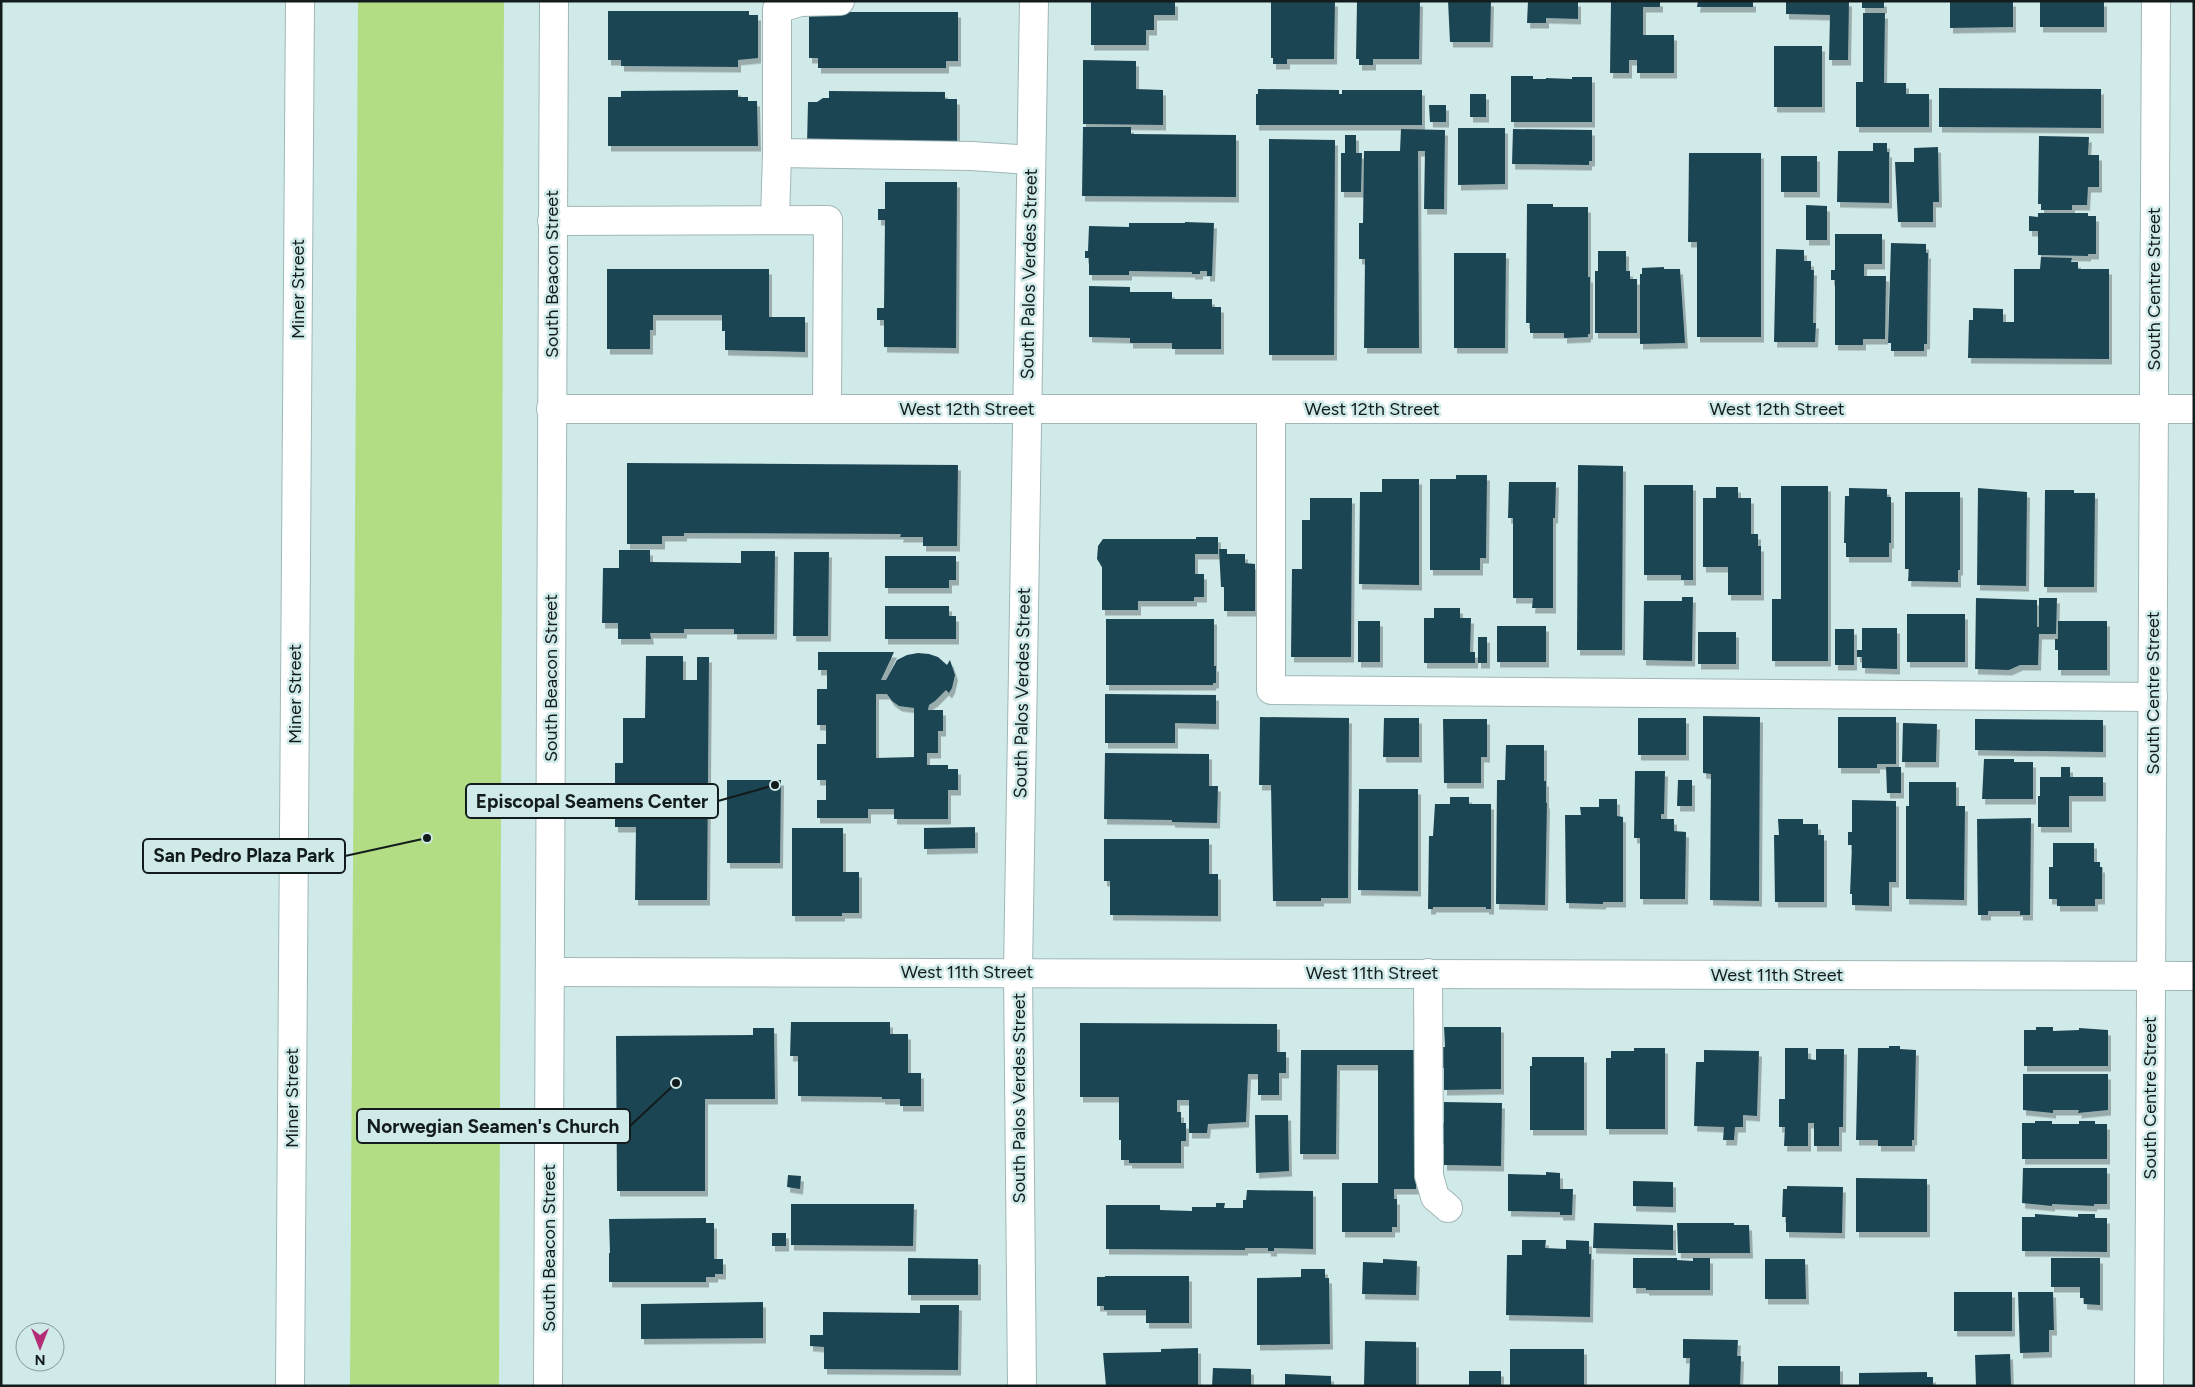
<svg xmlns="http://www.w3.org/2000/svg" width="2195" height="1387" font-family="Figtree,sans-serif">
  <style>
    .green { fill: #b2dd85 }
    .building { fill: #1f4553; fill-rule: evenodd; filter: url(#shadow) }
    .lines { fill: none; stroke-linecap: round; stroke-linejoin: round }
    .minor-casing { stroke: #9fb8b7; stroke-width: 30 }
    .major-casing { stroke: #9fb8b7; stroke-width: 30 }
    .minor { stroke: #fff; stroke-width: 28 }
    .major { stroke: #fff; stroke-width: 28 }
    .labels { text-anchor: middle; stroke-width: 5; stroke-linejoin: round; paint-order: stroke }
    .street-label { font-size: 18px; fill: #131c1c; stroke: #d0eae9 }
    .leader { fill: none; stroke: #131c1c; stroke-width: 2 }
    .callout-dot { fill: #131c1c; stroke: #d0eae9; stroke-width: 2 }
    .callout { fill: #d0eae9; stroke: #131c1c; stroke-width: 2 }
    .callout-label { font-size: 19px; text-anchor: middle; font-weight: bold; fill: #131c1c }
  </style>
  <defs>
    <filter id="shadow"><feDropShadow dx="3" dy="5.5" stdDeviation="0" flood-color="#0004"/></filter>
  </defs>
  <rect width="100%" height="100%" fill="#d0eae9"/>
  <path class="green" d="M358,1H504L499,1386H350Z"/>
  <g class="building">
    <path d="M1091,1H1175V15H1154V30H1146V45H1091Z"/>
    <path d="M1271,1H1335L1334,59H1287V64H1273V58H1271Z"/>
    <path d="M1357,1H1420L1419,59H1373V65H1359V59H1356Z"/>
    <path d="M1448,1H1491L1490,42H1450Z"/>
    <path d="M1528,1H1578V19L1546,18V23H1527Z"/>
    <path d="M1611,1H1660V7H1643V35H1674V73H1637V60H1629V73H1610Z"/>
    <path d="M1698,1H1753V7H1697Z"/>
    <path d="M1786,1H1849L1848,60H1829L1830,15L1786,14Z"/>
    <rect x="1862" y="1" width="22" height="7"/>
    <path d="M1950,1H2013V27L1950,28Z"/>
    <rect x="2040" y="1" width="64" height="26"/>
    <path d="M608,11H749V15H758V58L738,60V67L621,66V60H608Z"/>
    <path d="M818,12H958V61H946V68H818V58H809V14Z"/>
    <path d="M1863,13H1885L1884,83H1906V94H1929V127H1856V82H1863Z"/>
    <rect x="1774" y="46" width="48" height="61"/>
    <path d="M1083,60L1136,61V89L1163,90V125L1083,124Z"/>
    <path d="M1511,76H1533V79H1546V78L1572,79V77H1592V122H1511Z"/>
    <path d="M1939,88L2101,89V128L1939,127Z"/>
    <path d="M1258,89L1339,90V94H1342V90H1422V125H1256V94H1258Z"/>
    <path d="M738,90V97H748V101H757L758,146H608V97H621V91Z"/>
    <path d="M829,91L945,92V99H957V148L807,145L808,102H817L823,98H829Z"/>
    <rect x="1470" y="94" width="16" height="23"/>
    <path d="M1429,105H1446V122H1430Z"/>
    <path d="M1083,127H1131V134L1236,135V197L1082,196Z"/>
    <path d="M1458,128H1505V184L1458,185Z"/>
    <path d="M1401,129L1445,130L1444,209H1424L1425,151H1418L1419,348H1364L1365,259H1359V223H1363L1364,151H1400Z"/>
    <path d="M1513,129L1592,130V161H1589V165L1512,164Z"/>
    <path d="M1345,135H1356V153H1362L1361,192H1341V153H1345Z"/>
    <path d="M2039,136L2089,137L2088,155H2099V187H2088L2087,205H2072V210H2041V204H2038Z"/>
    <path d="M1269,139L1335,140L1334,355H1269Z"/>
    <path d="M1873,143H1887V152H1889V203L1837,202L1838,151H1873Z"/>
    <path d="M1938,147L1939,202H1933V222H1898L1895,162H1914V148Z"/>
    <path d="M1689,153H1761V337H1697V242H1688Z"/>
    <rect x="1781" y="156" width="36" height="36"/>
    <path d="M885,182H957L956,348L884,347V320H877V308H884L885,220H878V209H885Z"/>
    <path d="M1527,204H1553V207H1588V277H1590V334H1588V337L1564,338V333H1530V323H1526Z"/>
    <path d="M1806,205L1827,206V240H1806Z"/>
    <path d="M2038,213H2088V216H2096V254H2088V256L2038,255V231H2029V216L2038,217Z"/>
    <path d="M1185,222L1214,223L1212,276H1207V271H1200V274H1192V272L1129,271V275H1089V258H1085V251H1088L1089,226L1129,227V223H1185Z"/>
    <path d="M1835,234H1882V264H1864V276H1886L1885,339H1863V345H1835V280H1831V270H1835Z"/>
    <path d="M1891,243L1926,244V253H1928L1927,344H1924V351H1891V343H1888Z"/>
    <path d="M1776,249L1804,250V261H1811V270H1814L1813,323H1816L1815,342H1774Z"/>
    <path d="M1598,251H1626V271H1630V279H1637V333H1595V271H1598Z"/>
    <path d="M1454,253H1506L1505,348H1454Z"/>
    <path d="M2041,257L2072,258L2071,262H2078V269H2109V359L1968,358L1969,320H1973V308L2003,309V322H2014V269H2040Z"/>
    <path d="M1664,267V269H1680L1685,343L1640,344V274H1642V268Z"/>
    <path d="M607,269H769V317H805V352L725,350V331H722V315H653V330H650V349H607Z"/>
    <path d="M1089,286L1130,287V292H1172V299H1212V307H1221V349H1172V343H1130V338L1089,337Z"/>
    <path d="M627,463L958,465L957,546H923V537H900L901,534L684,533V536H662V544H627Z"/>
    <path d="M1578,465L1623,466L1622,650H1577Z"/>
    <path d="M1456,475H1487L1486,558H1480V570H1430V479H1456Z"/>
    <path d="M1382,479H1419V585L1359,584L1360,492H1382Z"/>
    <path d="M1509,482H1556L1555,518H1553V608H1532L1533,598H1513V518H1508Z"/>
    <path d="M1644,485H1693V580H1681V575H1644Z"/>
    <path d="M1781,486H1828V661H1772V599H1781Z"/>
    <path d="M1716,487H1738V498H1751V534H1758V546H1761V595H1728V567H1703V498H1716Z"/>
    <path d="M1849,488L1887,489V497H1891V543H1889V557H1846V543H1844L1845,496H1849Z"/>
    <path d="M1978,488L2027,492L2026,586L1977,585Z"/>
    <path d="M2045,490H2074V493H2095L2094,587H2044Z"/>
    <path d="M1905,492H1960V570H1958V582L1908,581L1909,569H1905Z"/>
    <path d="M1310,498H1352L1351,657H1291L1292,569H1302V520H1310Z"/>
    <path d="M1196,537H1218V554H1195V574H1204V597H1194V601H1138V610H1102V567L1097,559L1098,546L1103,539H1196Z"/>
    <path d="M1219,549H1227V554H1245V563L1255,564V611H1224V587H1221Z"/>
    <path d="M619,550H650V562L741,563V551H775L774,634H734V629H684V633H650L651,639H618V623H602L603,568H619Z"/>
    <path d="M794,552H829L828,636H793Z"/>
    <path d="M885,556H956V580H949V588H885Z"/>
    <path d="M1682,597H1693L1692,661L1643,660L1644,601H1682Z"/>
    <path d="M1976,598L2037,600V627H2039V598H2057L2056,634H2039L2038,665H2020L2009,670L1975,669Z"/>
    <path d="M885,606H949V616H956V639H885Z"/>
    <path d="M1434,608H1460V618H1471L1470,652H1475V663H1424V618H1434Z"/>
    <rect x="1907" y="614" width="58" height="48"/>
    <path d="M1106,619H1214V666H1216V683H1213V685H1106Z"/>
    <rect x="1358" y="621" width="22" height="41"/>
    <path d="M2058,621H2107V670H2058V650H2055V639H2058Z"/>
    <rect x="1497" y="626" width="49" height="36"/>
    <path d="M1862,628H1897V669L1862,668V657H1857V650H1862Z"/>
    <rect x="1835" y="629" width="19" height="36"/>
    <rect x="1698" y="632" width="38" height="32"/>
    <rect x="1478" y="637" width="9" height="26"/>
    <path d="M818,652H894L881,680H886L897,660L907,655L918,653L929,654L938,657L947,665L950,660L955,675L952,688L949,693L946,690L935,701L929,705L928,710H943V731H938V753H927V765H948V769H958V790H948V819H894V809H868V818H817V800H826V780H817V744H826V725H817V689H827V670H818ZM876,694H887L892,701L899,706L914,708V757L876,758Z"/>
    <path d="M646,656H683V680H697V657H709L707,900H635L636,827H615V763H623V718H645Z"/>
    <path d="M1105,694L1216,695V724L1175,723V743H1105Z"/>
    <path d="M1703,716L1760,717L1759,901L1710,900L1711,774L1703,773Z"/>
    <path d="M1260,717L1349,718L1348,898H1321V901H1273L1271,785H1259Z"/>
    <path d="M1838,717H1896V764H1877V768H1838Z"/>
    <path d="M1384,718H1419V757H1383Z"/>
    <rect x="1638" y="718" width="48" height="37"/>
    <path d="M1443,719H1487V757H1481V783H1444Z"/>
    <path d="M1975,719L2103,720V752L1975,750Z"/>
    <path d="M1903,723L1937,724L1936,762H1902Z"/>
    <path d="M1506,745H1544V781H1546V803H1547L1545,905L1496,904L1497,780H1505Z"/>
    <path d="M1105,753L1209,754V786H1218L1217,823L1172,822V820L1104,819Z"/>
    <path d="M1984,759H2014V762H2033V799H1982Z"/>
    <path d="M1886,767H1901V793H1887Z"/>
    <path d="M2061,767H2070V777H2103V796H2069V827H2038V796H2040V777H2061Z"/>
    <path d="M1635,771H1665L1664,814H1661V819H1674V831L1686,832L1685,899H1640V838H1634Z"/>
    <path d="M727,780H781L780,863H727Z"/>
    <path d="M1678,780H1692V806H1677Z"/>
    <path d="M1909,782H1956V806H1965L1964,900L1906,899V806H1909Z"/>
    <path d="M1359,789H1418V891L1358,890Z"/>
    <path d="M1450,797H1469V804H1491V909H1486V907H1433V909H1428L1429,836H1433L1435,804H1450Z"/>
    <path d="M1599,799H1617V816L1623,817V902H1603V904L1566,903L1565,815H1581L1580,807H1599Z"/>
    <path d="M1852,800L1896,801V882H1889V906L1852,905V894H1850L1852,845H1848V832H1852Z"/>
    <path d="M2031,818L2030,915H2020V911H1988V915H1978L1977,819Z"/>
    <path d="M1778,819H1803V824H1818V835H1824V902H1775L1774,835H1779Z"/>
    <path d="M975,827V848L924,849V828Z"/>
    <path d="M792,828H843V872H859V913H842V916H792Z"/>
    <path d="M1104,839H1209V874H1218V916L1110,915V881H1104Z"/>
    <path d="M2053,843H2094V862H2100V867H2102V899H2095V906H2057V899H2049V867H2053Z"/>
    <path d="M791,1022H890V1034H908V1073H921V1106H900V1099H882V1097L798,1096V1056H790Z"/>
    <path d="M1080,1023L1277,1024V1052H1286V1073H1279V1095H1258V1074H1248L1246,1122L1208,1124L1207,1133H1189V1100H1177V1112H1181V1123H1186V1141H1181V1163H1129V1160H1121V1140H1119V1097H1080Z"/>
    <path d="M1444,1027H1501V1089L1444,1090V1068H1442L1441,1047H1445Z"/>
    <path d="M2036,1027H2053V1031L2079,1030V1028L2108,1030V1066H2024V1030H2036Z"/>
    <path d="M753,1028H774L775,1099H705V1191H617L616,1036L753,1035Z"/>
    <path d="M1889,1046H1900V1049L1916,1050L1914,1140H1912V1146H1878V1140H1856L1858,1048H1889Z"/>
    <path d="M1634,1048H1665V1129H1606V1058H1611V1051H1634Z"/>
    <path d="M1785,1048H1808V1059L1816,1060V1049H1844L1843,1127H1839V1146H1814V1123H1808V1146H1784L1785,1127H1779V1099H1785Z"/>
    <path d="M1301,1050H1416V1189H1394V1199H1397V1227H1392V1232H1342V1183H1378V1065H1337L1336,1154H1300Z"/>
    <path d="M1704,1050L1759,1051L1757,1116L1743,1115V1127H1735L1734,1140H1723L1724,1127L1694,1126L1696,1062H1704Z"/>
    <path d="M1532,1057H1584V1130H1530V1066H1532Z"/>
    <path d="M2023,1074H2108V1110L2078,1113L2079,1110H2053V1113L2023,1110Z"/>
    <path d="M1444,1102L1502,1103L1501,1166L1444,1165V1144H1441V1123H1444Z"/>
    <path d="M1255,1115H1288L1289,1171L1256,1173Z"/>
    <path d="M2035,1121H2052V1124H2079V1121H2095V1124H2107V1159H2022V1123H2035Z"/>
    <path d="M2023,1168H2107V1204H2094V1206L2052,1204V1206L2022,1203Z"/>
    <path d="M1546,1172L1560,1173V1189H1573L1572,1215H1560V1212L1508,1211V1174L1546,1175Z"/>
    <path d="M788,1175L801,1176L800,1189L787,1187Z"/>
    <path d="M1856,1178L1927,1179V1232H1856Z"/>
    <path d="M1633,1181L1673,1182V1207L1633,1206Z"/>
    <path d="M1787,1186L1843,1187L1842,1233L1786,1232V1217H1782L1783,1189H1787Z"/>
    <path d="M1247,1190L1313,1191V1249L1274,1248V1251H1268V1248H1245V1250L1106,1249V1205H1160V1210L1192,1211V1207H1216V1203H1225L1224,1208H1243V1200H1246Z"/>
    <path d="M791,1204H914L913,1246L791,1245Z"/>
    <path d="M2035,1214L2078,1217V1214H2095V1218H2107V1252L2022,1251V1217H2035Z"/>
    <path d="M706,1218V1223H714V1259H723V1274H715V1277H706V1282H609V1253H610L609,1219Z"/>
    <path d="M1594,1223L1673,1225V1250L1593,1248Z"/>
    <path d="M1677,1223H1734V1225H1749L1750,1253H1678Z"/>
    <rect x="772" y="1233" width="14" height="13"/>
    <path d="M1522,1240H1546L1545,1248L1566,1249V1240L1589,1241V1254H1591L1590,1317L1506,1315L1507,1255H1522Z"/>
    <path d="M908,1258L978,1259V1295H908Z"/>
    <path d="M1633,1258H1677V1260L1693,1261V1258H1710V1290H1646V1288H1633Z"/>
    <path d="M2051,1258H2100V1305L2084,1304V1298H2080V1287H2051Z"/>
    <path d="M1383,1259L1417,1261L1416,1295L1362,1294L1363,1262L1383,1263Z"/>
    <path d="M1765,1259H1805L1806,1299H1765Z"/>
    <path d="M1301,1269H1325V1278H1329L1330,1344L1257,1345V1278L1301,1277Z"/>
    <path d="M1105,1276H1189V1323H1146V1310H1104V1306H1097V1277H1105Z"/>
    <rect x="1954" y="1292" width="58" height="39"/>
    <path d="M2018,1292H2053L2054,1330H2049V1352L2020,1353Z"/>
    <path d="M763,1302V1338L641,1339V1304Z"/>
    <path d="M920,1305H959L958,1370L824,1369V1347L810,1346V1335H823V1312L920,1313Z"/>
    <path d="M1683,1339L1738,1340L1737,1356H1741L1740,1386H1689L1690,1358H1683Z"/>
    <path d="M1365,1341L1416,1342V1386H1364Z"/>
    <path d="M1198,1348V1386H1106L1103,1353L1161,1352V1349Z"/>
    <rect x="1510" y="1349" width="74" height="37"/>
    <path d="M2010,1354L2011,1386H1976L1975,1355Z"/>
    <rect x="1778" y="1366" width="62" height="20"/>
    <path d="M1213,1368L1251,1369V1386H1212Z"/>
    <rect x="1469" y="1371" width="32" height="15"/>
    <path d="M1927,1372V1377H1933V1386H1859V1373Z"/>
    <path d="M1285,1374L1331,1376V1386H1285Z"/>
  </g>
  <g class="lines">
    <g class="minor-casing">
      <g id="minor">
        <path d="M840,1L800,2L777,9V153L972,156L1031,160"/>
        <path d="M775,220L777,153"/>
        <path d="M552,221L828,220L827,409"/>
        <path d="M551,409H2194"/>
        <path d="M1271,409V690L2153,697"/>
        <path d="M551,972L2194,976"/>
        <path d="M1428,973L1429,1176L1435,1197L1448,1208"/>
        <path d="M548,1386L554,1"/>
        <path d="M1022,1386L1018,972L1034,1"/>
        <path d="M2149,1386L2156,1"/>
      </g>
    </g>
    <g class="major-casing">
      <path id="major" d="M290,1386L300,1"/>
    </g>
    <use href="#minor" class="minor"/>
    <use href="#major" class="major"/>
  </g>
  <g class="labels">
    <g class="street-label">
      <text transform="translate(552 274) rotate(-90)" y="6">South Beacon Street</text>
      <text transform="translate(1029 274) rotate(-89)" y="6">South Palos Verdes Street</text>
      <text transform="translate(298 289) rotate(-90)" y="6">Miner Street</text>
      <text transform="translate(2154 289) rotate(-90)" y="6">South Centre Street</text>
      <text x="967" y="415">West 12th Street</text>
      <text x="1372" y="415">West 12th Street</text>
      <text x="1777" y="415">West 12th Street</text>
      <text transform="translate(551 678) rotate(-90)" y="6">South Beacon Street</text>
      <text transform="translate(1022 693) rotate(-89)" y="6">South Palos Verdes Street</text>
      <text transform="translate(2153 693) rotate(-90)" y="6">South Centre Street</text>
      <text transform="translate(295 694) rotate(-90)" y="6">Miner Street</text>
      <text x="967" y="978">West 11th Street</text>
      <text x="1372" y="979">West 11th Street</text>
      <text x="1777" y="981">West 11th Street</text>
      <text transform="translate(292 1098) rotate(-90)" y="6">Miner Street</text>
      <text transform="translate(1019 1098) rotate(-90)" y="6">South Palos Verdes Street</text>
      <text transform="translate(2150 1098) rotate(-90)" y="6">South Centre Street</text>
      <text transform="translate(549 1248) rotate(-90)" y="6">South Beacon Street</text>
    </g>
  </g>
  <path class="leader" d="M775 785L718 801M427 838L345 856M676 1083L630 1126"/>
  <g class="callout-dot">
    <circle cx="775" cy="785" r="5"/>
    <circle cx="427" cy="838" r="5"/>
    <circle cx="676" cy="1083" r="5"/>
  </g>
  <g class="callout">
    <rect x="466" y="784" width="252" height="34" rx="5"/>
    <rect x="143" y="839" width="202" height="34" rx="5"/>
    <rect x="357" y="1109" width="273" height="34" rx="5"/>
  </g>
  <g class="callout-label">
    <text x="592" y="808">Episcopal Seamens Center</text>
    <text x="244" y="862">San Pedro Plaza Park</text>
    <text x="493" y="1133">Norwegian Seamen's Church</text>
  </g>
  <rect width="2195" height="1387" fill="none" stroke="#131c1c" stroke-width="5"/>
  <g transform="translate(40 1347) rotate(180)"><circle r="24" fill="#d0eae9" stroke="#849897"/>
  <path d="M0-4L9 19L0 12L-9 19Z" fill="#b22d74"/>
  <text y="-8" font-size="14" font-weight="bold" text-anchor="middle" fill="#131c1c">N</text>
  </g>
</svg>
